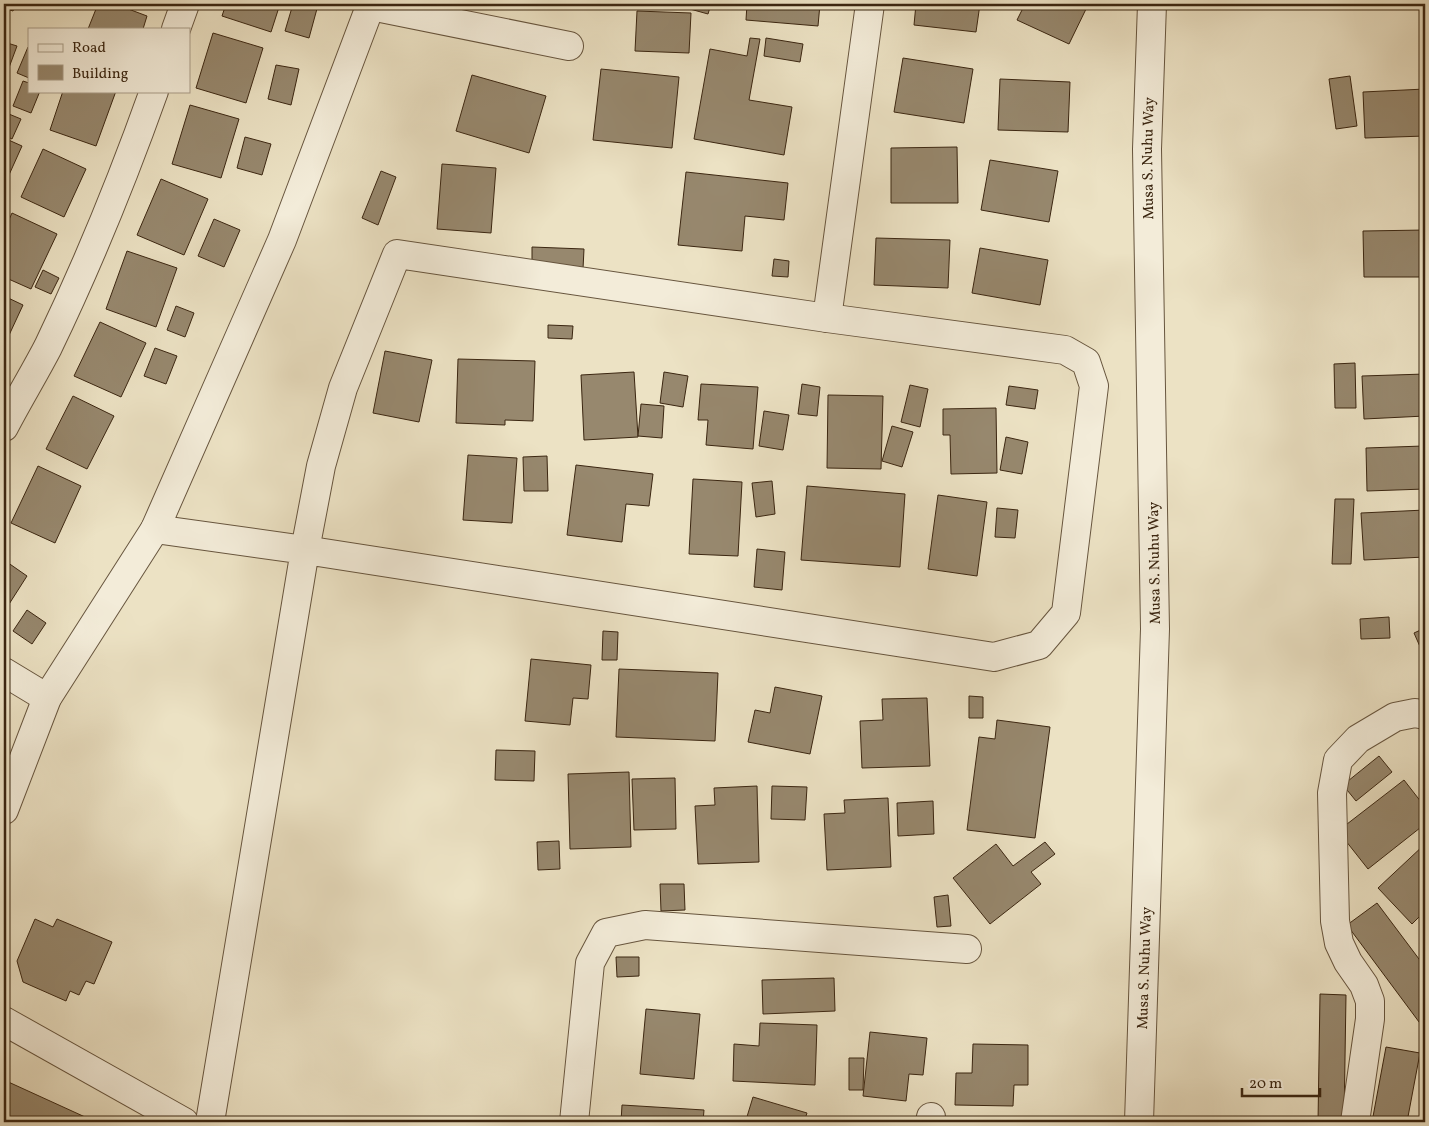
<svg xmlns="http://www.w3.org/2000/svg" width="1429" height="1126" font-family="Vollkorn,serif">
  <style>
    .building { fill: #97886e; stroke: #3b2611 }
    .lines { fill: none; stroke-linecap: round; stroke-linejoin: round }
    .minor-casing { stroke: #67553e; stroke-width: 30 }
    .minor { stroke: #f3ecd9; stroke-width: 28 }
    .labels { text-anchor: middle; stroke-width: 4; stroke-linejoin: round; paint-order: stroke }
    .street-label { font-size: 15px; fill: #3b2611; stroke: #f3ecd9 }
  </style>
  <rect width="100%" height="100%" fill="#ece2c4"/>
  <filter id="stains"><feTurbulence type="fractalNoise" baseFrequency=".004" numOctaves="4"/><feColorMatrix values="0 0 0 0 .2 0 0 0 0 .09 0 0 0 0 .02 0 0 0 .5 -.17"/></filter>
  <radialGradient id="worn" r=".72"><stop offset=".6" stop-color="#630" stop-opacity="0"/><stop offset="1" stop-color="#630" stop-opacity=".3"/></radialGradient>
  <g class="building">
    <path d="M4,4H16L13,11L4,8Z"/>
    <path d="M98,4H115L147,16L143,29H88Z"/>
    <path d="M226,4H280L271,32L222,16Z"/>
    <path d="M293,4H313L318,5L309,38L285,31Z"/>
    <path d="M672,4H711L708,14Z"/>
    <path d="M747,4H820L818,26L746,20Z"/>
    <path d="M916,4H980L976,32L914,25Z"/>
    <path d="M1025,4H1080L1087,7L1069,44L1017,20Z"/>
    <path d="M637,11L691,13L689,53L635,51Z"/>
    <path d="M213,33L263,48L246,103L196,88Z"/>
    <path d="M750,38L760,39L749,100L792,107L784,155L694,139L710,49L747,56Z"/>
    <path d="M766,38L803,44L800,62L764,56Z"/>
    <path d="M4,42L17,46L4,81Z"/>
    <path d="M28,47H29V78L17,73Z"/>
    <path d="M903,58L973,69L964,123L894,112Z"/>
    <path d="M276,65L299,69L291,105L268,99Z"/>
    <path d="M601,69L679,77L672,148L593,140Z"/>
    <path d="M472,75L546,96L529,153L456,131Z"/>
    <path d="M1350,76L1357,126L1336,129L1329,79Z"/>
    <path d="M1000,79L1070,82L1068,132L998,130Z"/>
    <path d="M23,81L29,83V91H40L31,113L13,106Z"/>
    <path d="M1425,89V136L1365,138L1363,92Z"/>
    <path d="M63,91H116L96,146L50,130Z"/>
    <path d="M190,105L239,119L221,178L172,164Z"/>
    <path d="M4,112L21,119L12,139L4,135Z"/>
    <path d="M245,137L271,144L262,175L237,168Z"/>
    <path d="M4,138L22,146L4,186Z"/>
    <path d="M957,147L958,203H891V148Z"/>
    <path d="M43,149L86,169L64,217L21,197Z"/>
    <path d="M990,160L1058,171L1049,222L981,210Z"/>
    <path d="M442,164L496,168L491,233L437,229Z"/>
    <path d="M381,171L396,177L378,225L362,218Z"/>
    <path d="M686,172L788,183L784,220L745,216L742,251L678,245Z"/>
    <path d="M161,179L208,199L184,255L137,235Z"/>
    <path d="M12,213L57,234L31,289L4,277V231Z"/>
    <path d="M214,219L240,230L224,267L198,256Z"/>
    <path d="M1425,230V277H1364L1363,231Z"/>
    <path d="M876,238L950,240L948,288L874,285Z"/>
    <path d="M532,247L584,249L583,269L532,266Z"/>
    <path d="M980,248L1048,260L1040,305L972,293Z"/>
    <path d="M127,251L177,268L156,327L106,309Z"/>
    <path d="M774,259L789,261L788,277L772,276Z"/>
    <path d="M43,270L59,278L51,294L35,287Z"/>
    <path d="M4,296L23,305L4,346Z"/>
    <path d="M176,306L194,313L185,337L167,330Z"/>
    <path d="M100,322L146,343L121,397L74,376Z"/>
    <path d="M548,325L573,326L572,339L548,338Z"/>
    <path d="M155,348L177,356L166,384L144,376Z"/>
    <path d="M385,351L432,360L419,422L373,413Z"/>
    <path d="M458,359L535,361L533,421L505,420V425L456,423Z"/>
    <path d="M1355,363L1356,408H1335L1334,364Z"/>
    <path d="M634,372L638,437L584,440L581,375Z"/>
    <path d="M664,372L688,376L683,407L660,403Z"/>
    <path d="M1425,374V416L1364,419L1362,376Z"/>
    <path d="M701,384L758,387L753,449L706,445L708,420H698Z"/>
    <path d="M802,384L820,387L817,416L798,414Z"/>
    <path d="M910,385L928,389L920,427L901,422Z"/>
    <path d="M1009,386L1038,390L1035,409L1006,405Z"/>
    <path d="M828,395L883,396L881,469L827,468Z"/>
    <path d="M73,396L114,416L87,469L46,449Z"/>
    <path d="M641,404L664,406L662,438L638,436Z"/>
    <path d="M996,408L997,473L951,474L950,435H943V409Z"/>
    <path d="M764,411L789,415L783,450L759,446Z"/>
    <path d="M892,426L913,432L902,467L882,461Z"/>
    <path d="M1006,437L1028,442L1022,474L1000,470Z"/>
    <path d="M1423,446L1425,489L1367,491L1366,448Z"/>
    <path d="M468,455L517,458L512,523L463,520Z"/>
    <path d="M547,456L548,491H524L523,457Z"/>
    <path d="M576,465L653,474L649,506L626,504L622,542L567,535Z"/>
    <path d="M38,466L81,486L55,543L11,523Z"/>
    <path d="M693,479L742,482L738,556L689,554Z"/>
    <path d="M772,481L775,514L756,517L752,483Z"/>
    <path d="M807,486L905,494L900,567L801,560Z"/>
    <path d="M938,495L987,502L977,576L928,569Z"/>
    <path d="M1335,499H1354L1351,564H1332Z"/>
    <path d="M997,508L1018,510L1015,538L995,537Z"/>
    <path d="M1425,510V557L1364,560L1361,513Z"/>
    <path d="M757,549L785,552L782,590L754,587Z"/>
    <path d="M4,560L27,576L4,612Z"/>
    <path d="M27,610L46,623L32,644L13,631Z"/>
    <path d="M1389,617L1390,638L1361,639L1360,619Z"/>
    <path d="M1425,628V658L1414,633Z"/>
    <path d="M603,631L618,632L617,660H602Z"/>
    <path d="M531,659L591,665L588,699L573,698L570,725L525,721Z"/>
    <path d="M619,669L718,673L715,741L616,737Z"/>
    <path d="M775,687L822,696L810,754L748,742L755,710L770,713Z"/>
    <path d="M969,696L983,697V718H969Z"/>
    <path d="M927,698L930,766L862,768L860,721L883,720L882,699Z"/>
    <path d="M997,720L1050,727L1035,838L967,830L979,737L995,739Z"/>
    <path d="M496,750L535,751L534,781L495,780Z"/>
    <path d="M1379,756L1392,772L1356,801L1343,785Z"/>
    <path d="M629,772L631,847L570,849L568,774Z"/>
    <path d="M675,778L676,829L634,830L632,779Z"/>
    <path d="M1404,780L1425,807V824L1368,869L1338,831Z"/>
    <path d="M757,786L759,862L698,864L695,806L715,805L714,788Z"/>
    <path d="M772,786L807,787L805,820L771,819Z"/>
    <path d="M888,798L891,867L827,870L824,814L845,813L844,800Z"/>
    <path d="M933,801L934,834L898,836L897,803Z"/>
    <path d="M559,841L560,869L538,870L537,842Z"/>
    <path d="M1045,842L1055,854L1031,872L1041,884L990,924L953,878L996,844L1013,866Z"/>
    <path d="M1425,844V911L1412,924L1378,888Z"/>
    <path d="M660,884H684L685,910L661,911Z"/>
    <path d="M948,895L951,926L937,927L934,897Z"/>
    <path d="M1377,903L1425,967V1030L1347,925Z"/>
    <path d="M35,919L53,927L57,919L112,942L94,984L86,981L79,995L70,991L66,1001L23,982L17,961Z"/>
    <path d="M616,957H639V976L617,977Z"/>
    <path d="M834,978L835,1011L763,1014L762,980Z"/>
    <path d="M1320,994L1346,995L1344,1122H1318Z"/>
    <path d="M646,1009L700,1014L694,1079L640,1074Z"/>
    <path d="M760,1023L817,1025L815,1085L733,1081L734,1044L759,1046Z"/>
    <path d="M870,1032L927,1038L923,1075L909,1074L906,1101L863,1096Z"/>
    <path d="M973,1044L1028,1045V1085H1014L1013,1106L955,1105L956,1073H972Z"/>
    <path d="M1386,1047L1420,1053L1407,1122H1372Z"/>
    <path d="M849,1058H864L863,1090H849Z"/>
    <path d="M4,1080L96,1122H18L4,1116Z"/>
    <path d="M1424,1087H1425V1122H1421Z"/>
    <path d="M753,1097L807,1113L804,1122H754L746,1120Z"/>
    <path d="M622,1105L704,1110L703,1122H621Z"/>
  </g>
  <g class="lines">
    <g class="minor-casing">
      <g id="minor">
        <path d="M371,6L569,46"/>
        <path d="M176,29L185,4"/>
        <path d="M827,318L870,4"/>
        <path d="M4,427C18,400 34,374 48,347C88,264 123,178 154,91"/>
        <path d="M155,529L305,550L994,657L1039,645L1066,613L1094,386L1086,362L1065,350L827,318L397,254L343,388L321,466L305,550L210,1122"/>
        <path d="M4,672L47,698"/>
        <path d="M4,810L47,698L155,529L282,240L371,4"/>
        <path d="M4,1021L184,1122"/>
        <path d="M574,1122L590,963L606,933L645,925L967,949"/>
        <path d="M930,1122L931,1117"/>
        <path id="s1" d="M1139,1122L1155,629L1147,149L1152,4"/>
        <path d="M1355,1122L1370,1019V1001L1364,985L1348,962L1339,943L1335,921L1332,793L1338,760L1358,739L1395,717L1415,713L1425,715"/>
      </g>
    </g>
    <use href="#minor" class="minor"/>
  </g>
  <g class="labels">
    <g class="street-label">
      <text dy="5" stroke="none"><textPath href="#s1" startOffset="964">Musa S. Nuhu Way</textPath></text>
      <text transform="translate(1154 563) rotate(-91)" y="5">Musa S. Nuhu Way</text>
      <text dy="5" stroke="none"><textPath href="#s1" startOffset="154">Musa S. Nuhu Way</textPath></text>
    </g>
  </g>
  <rect width="1429" height="1126" fill="none" stroke="#ece2c4" stroke-width="20"/>
  <rect x="5" y="5" width="1419" height="1116" fill="none" stroke="#3b2611" stroke-width="2.5"/>
  <rect x="10" y="10" width="1409" height="1106" fill="none" stroke="#3b2611"/>
  <rect x="28" y="28" width="162" height="65" fill="#f3ecd9" stroke="#a99d89"/>
  <rect x="38" y="44" width="25" height="8" fill="#f3ecd9" stroke="#a99d89"/>
  <text x="72" y="52" font-size="15" fill="#3b2611">Road</text>
  <rect x="38" y="65" width="25" height="15" fill="#97886e" stroke="#a99d89"/>
  <text x="72" y="78" font-size="15" fill="#3b2611">Building</text>
  <path d="M1242 1088v8h78v-8" fill="none" stroke="#3b2611" stroke-width="2.5"/>
  <text x="1249" y="1088" font-size="15" fill="#3b2611" stroke="#f3ecd9" stroke-width="4" paint-order="stroke">20 m</text>
  <rect width="100%" height="100%" filter="url(#stains)"/>
  <rect width="100%" height="100%" fill="url(#worn)"/>
</svg>
